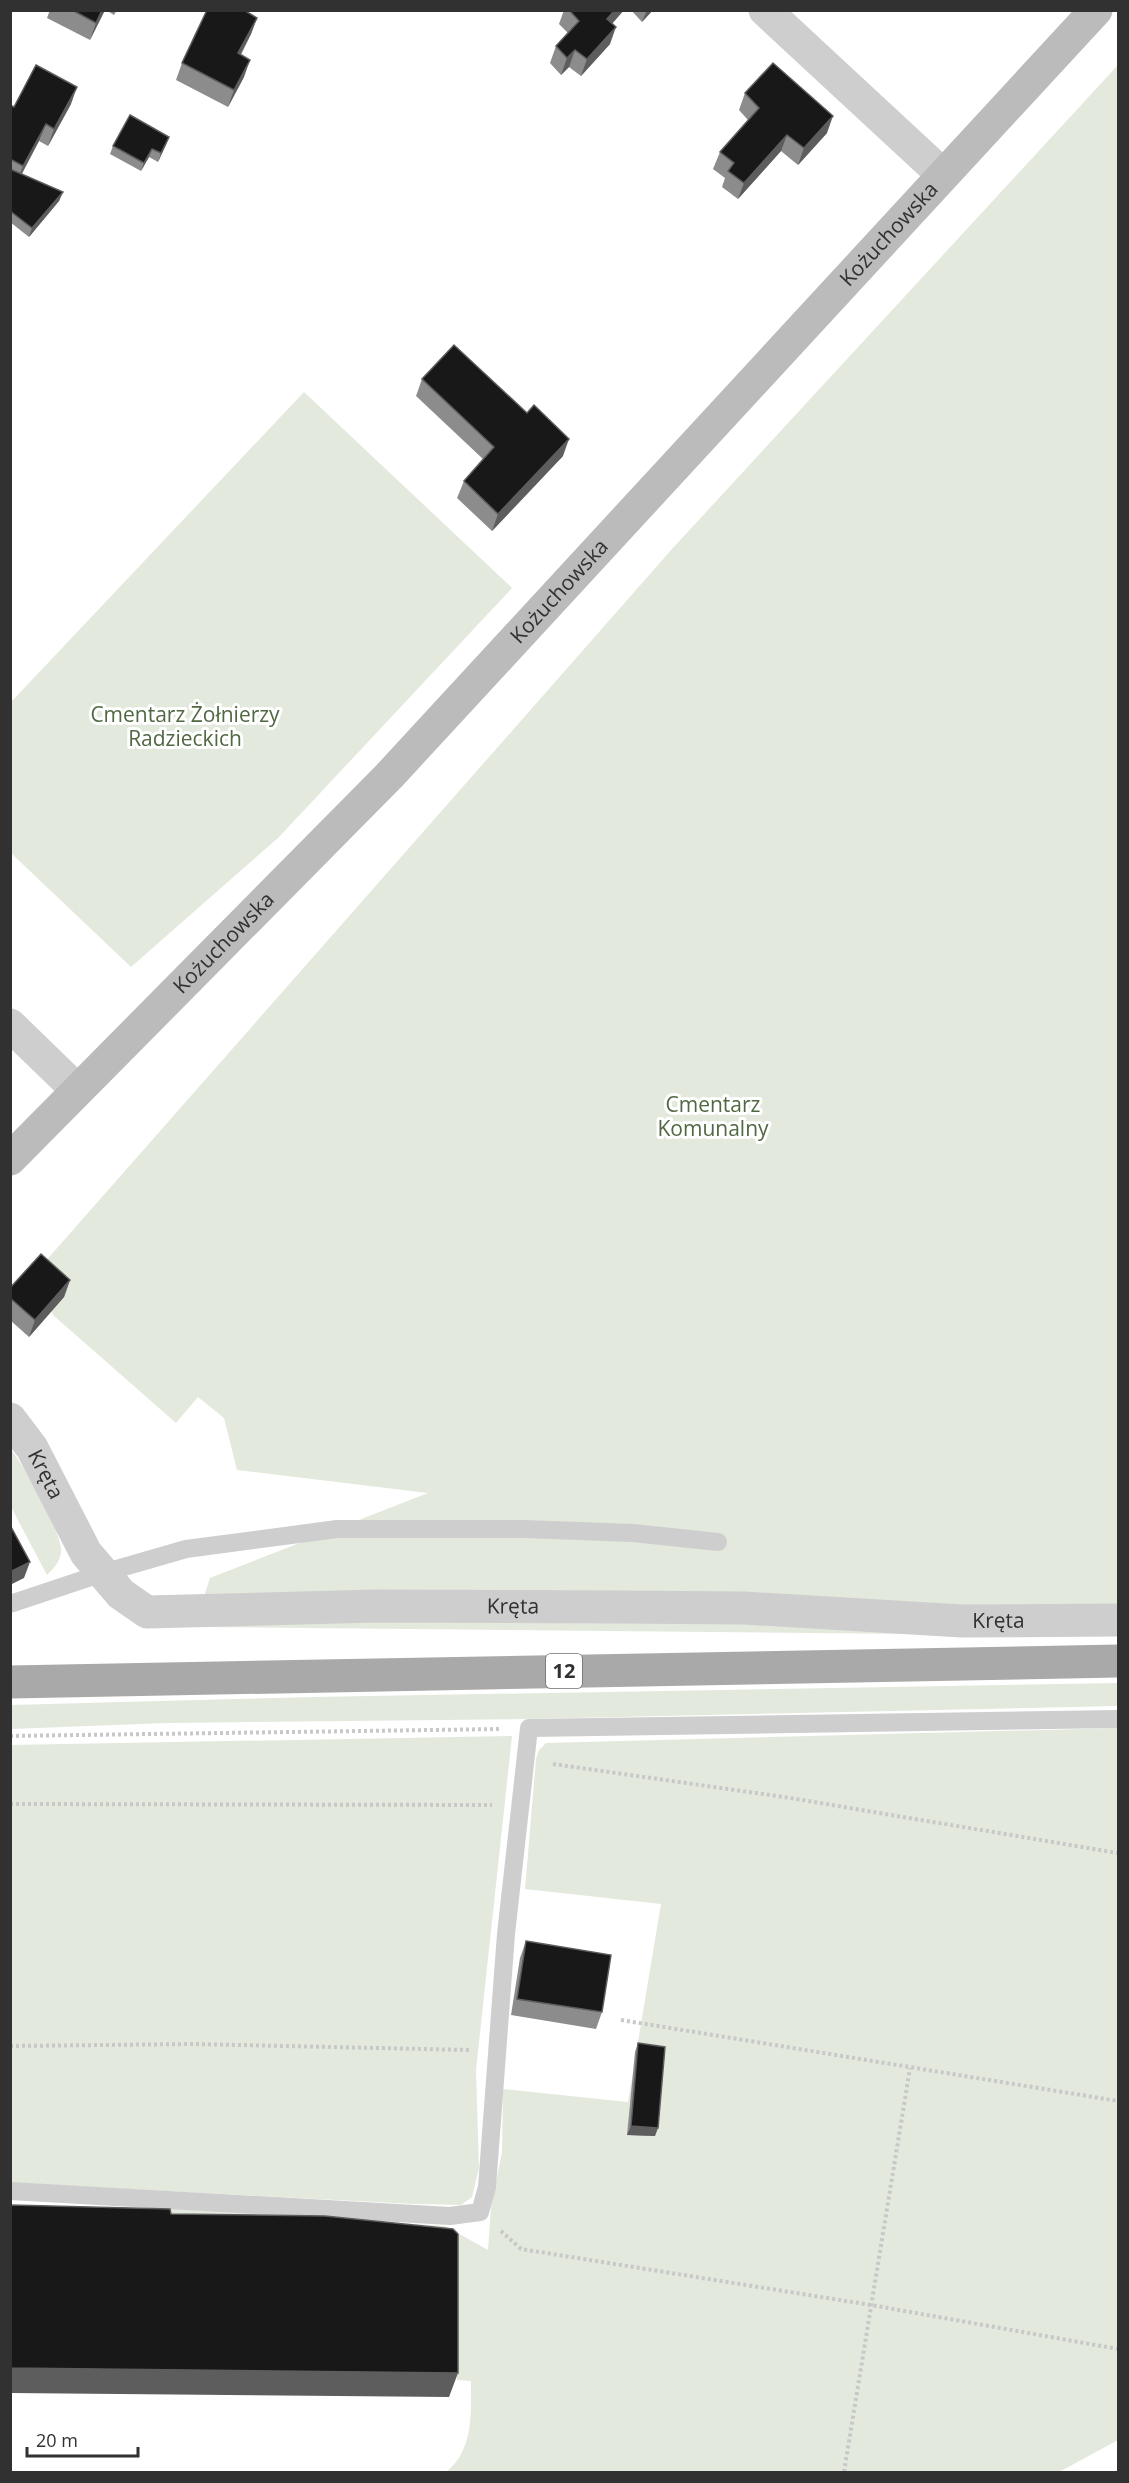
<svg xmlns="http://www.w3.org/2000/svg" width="1129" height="2483" font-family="'Open Sans',sans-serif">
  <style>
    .green { fill: #e3e9dd }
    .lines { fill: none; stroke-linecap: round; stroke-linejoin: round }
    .path { stroke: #c8c8c8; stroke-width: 4; stroke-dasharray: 3 3; stroke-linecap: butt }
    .service { stroke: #cecece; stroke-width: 18 }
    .minor { stroke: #cecece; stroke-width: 33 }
    .secondary { stroke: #bbb; stroke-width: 33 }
    .primary { stroke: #a9a9a9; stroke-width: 33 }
    .wall { fill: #8c8c8c }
    .shaded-wall { fill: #5d5d5d }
    .building { fill: #181818; stroke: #5d5d5d; stroke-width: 1.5 }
    .labels { text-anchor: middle; stroke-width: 6; stroke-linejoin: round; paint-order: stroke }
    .shield { fill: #fff; stroke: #6f6f6f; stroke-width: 1.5 }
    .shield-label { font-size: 20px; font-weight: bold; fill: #313131 }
    .street-label { font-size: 21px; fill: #313131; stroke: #fff }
    .park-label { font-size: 21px; fill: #516842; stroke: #fff }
  </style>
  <rect width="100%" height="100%" fill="#fff"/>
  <g class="green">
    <path d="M1118,65V1616L915,1634L194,1627L210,1578L428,1493L237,1470L224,1418L198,1397L176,1423L53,1315L36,1272L672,549Z"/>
    <path d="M304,392L512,588L279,837L131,967L11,853V702Z"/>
    <path d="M10,1448C24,1466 62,1531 61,1552C60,1562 53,1569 47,1575L11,1507Z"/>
    <path d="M1118,1683V1706L527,1719L167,1723L11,1729V1705L315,1697Z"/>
    <path d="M1118,1728V2440L1059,2472H446C474,2450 471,2413 471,2381L457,2380L458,2246L11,2205L209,2210L445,2226L488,2250L491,2207L502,2152L503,2089L628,2102L661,1904L525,1889L536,1759L539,1750L546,1743Z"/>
    <path d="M512,1736L476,2070L479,2168L472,2197L461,2205L415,2204L11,2183L10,1745Z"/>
  </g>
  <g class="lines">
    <g class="path">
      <path d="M10,1736L501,1729"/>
      <path d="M553,1764L784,1797L1118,1853"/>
      <path d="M10,1804L492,1805"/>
      <path d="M621,2020L1118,2101"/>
      <path d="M10,2046L193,2044L469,2050"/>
      <path d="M501,2231L521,2249L871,2305L1118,2349"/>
      <path d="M844,2472L910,2068"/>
    </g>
    <g class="service">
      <path d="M10,1604L103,1573L186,1549L337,1529H524L633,1533L718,1542"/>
      <path d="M10,2191L450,2216L480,2212L487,2187L506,1934L529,1728L1118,1719"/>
    </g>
    <g class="minor">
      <path d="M765,10L943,175"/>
      <path d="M10,1025L77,1090"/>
      <path id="s1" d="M10,1419L32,1448L86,1553L121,1594L147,1612L375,1606L620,1607L744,1608L962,1621L1118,1620"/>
    </g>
    <path class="secondary" id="s2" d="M10,1159L389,776L1096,10"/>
    <path class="primary" d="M10,1682L1118,1661"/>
  </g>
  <g class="wall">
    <path d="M50,10H105L90,40L47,18Z"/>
    <path d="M106,10H117L114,15Z"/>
    <path d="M564,10H624L612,24L610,44L581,76L569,67L561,75L550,63L556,46L568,33L559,24Z"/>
    <path d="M631,10H653L642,22Z"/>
    <path d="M257,18L251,34L241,55L244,77L228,107L176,80L182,63Z"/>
    <path d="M745,93L827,133L798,165L781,151L738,199L722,187L725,178L713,169L720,152L748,120L739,110Z"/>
    <path d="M71,104L48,146L39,141L22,174L63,192L59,201L29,237L10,222V105L14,107Z"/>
    <path d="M169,137L158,162L149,157L141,171L110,154L113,146Z"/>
    <path d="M422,379L563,456L492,531L457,498L464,481L483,459L416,396Z"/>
    <path d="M70,1280L64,1297L29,1337L10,1320V1288Z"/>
    <path d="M526,1941L602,2012L596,2029L511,2015L520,1958Z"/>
    <path d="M638,2043L655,2136L627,2135L635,2052Z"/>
  </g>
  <g class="shaded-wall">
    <path d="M102,10H105L90,40L96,23Z"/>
    <path d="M615,10H624L601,36L607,19Z"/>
    <path d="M647,10H653L642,22Z"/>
    <path d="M257,18L251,34L232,70L238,53Z"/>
    <path d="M616,27L610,44L581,76L587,59Z"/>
    <path d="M575,50L569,67L561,75L567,58Z"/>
    <path d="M250,60L244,77L228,107L234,90Z"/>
    <path d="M77,87L71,104L48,146L54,129Z"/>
    <path d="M833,116L827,133L798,165L804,148Z"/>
    <path d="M46,124L39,141L17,182L23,166Z"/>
    <path d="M787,135L781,151L738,199L744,183Z"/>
    <path d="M169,137L166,145L158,162L161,153Z"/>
    <path d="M152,149L149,157L141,171L144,163Z"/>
    <path d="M63,192L59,201L29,237L32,228Z"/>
    <path d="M569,439L563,456L492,531L498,514Z"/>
    <path d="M70,1280L64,1297L29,1337L35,1320Z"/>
    <path d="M30,1562L24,1578L10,1585V1572Z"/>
    <path d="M631,2126L658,2128L655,2136L627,2135Z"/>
    <path d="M10,2368L458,2373L449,2397L10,2393Z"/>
  </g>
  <g class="building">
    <path d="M72,10H102L96,23Z"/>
    <path d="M207,10H244L257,18L238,53L250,60L234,90L182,63Z"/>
    <path d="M569,10H615L607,19L616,27L587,59L575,50L567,58L556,46L579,21Z"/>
    <path d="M773,63L833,116L804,148L787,135L744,183L728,171L734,163L720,152L759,108L745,93Z"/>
    <path d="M36,65L77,87L54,129L46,124L23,166L10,159V105L14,107Z"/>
    <path d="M130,115L169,137L161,153L152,149L144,163L113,146Z"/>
    <path d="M10,169L63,192L32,228L10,211Z"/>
    <path d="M454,345L527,413L534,405L569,439L498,514L464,481L494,447L422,379Z"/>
    <path d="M41,1254L70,1280L35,1320L10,1298V1288Z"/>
    <path d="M10,1525L30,1562L10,1572Z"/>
    <path d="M526,1941L611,1955L602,2012L517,1999Z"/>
    <path d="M638,2043L665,2047L658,2128L631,2126Z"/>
    <path d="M10,2205L170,2209L171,2214L325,2216L453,2229L458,2234V2373L10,2368Z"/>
  </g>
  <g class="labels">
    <rect class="shield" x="546" y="1654" width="36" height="34" rx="4.5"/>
    <g class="shield-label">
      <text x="564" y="1678">12</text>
    </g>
    <g class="street-label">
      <text dy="7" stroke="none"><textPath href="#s2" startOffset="1276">Kożuchowska</textPath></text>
      <text dy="7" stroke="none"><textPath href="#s2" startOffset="790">Kożuchowska</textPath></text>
      <text dy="7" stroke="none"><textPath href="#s2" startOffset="304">Kożuchowska</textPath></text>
      <text dy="7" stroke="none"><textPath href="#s1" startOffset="66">Kręta</textPath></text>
      <text dy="7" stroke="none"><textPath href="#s1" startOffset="606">Kręta</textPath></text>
      <text dy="7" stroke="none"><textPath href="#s1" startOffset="1092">Kręta</textPath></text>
    </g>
    <g class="park-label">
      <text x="185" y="722">Cmentarz Żołnierzy<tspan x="185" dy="24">Radzieckich</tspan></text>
      <text x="713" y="1112">Cmentarz<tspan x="713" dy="24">Komunalny</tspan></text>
    </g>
  </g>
  <rect width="1129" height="2483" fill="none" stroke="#313131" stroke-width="24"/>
  <path d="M27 2447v9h111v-9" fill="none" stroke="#313131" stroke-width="3"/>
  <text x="36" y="2447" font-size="18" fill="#313131" stroke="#ffffff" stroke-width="4.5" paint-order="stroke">20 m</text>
</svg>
